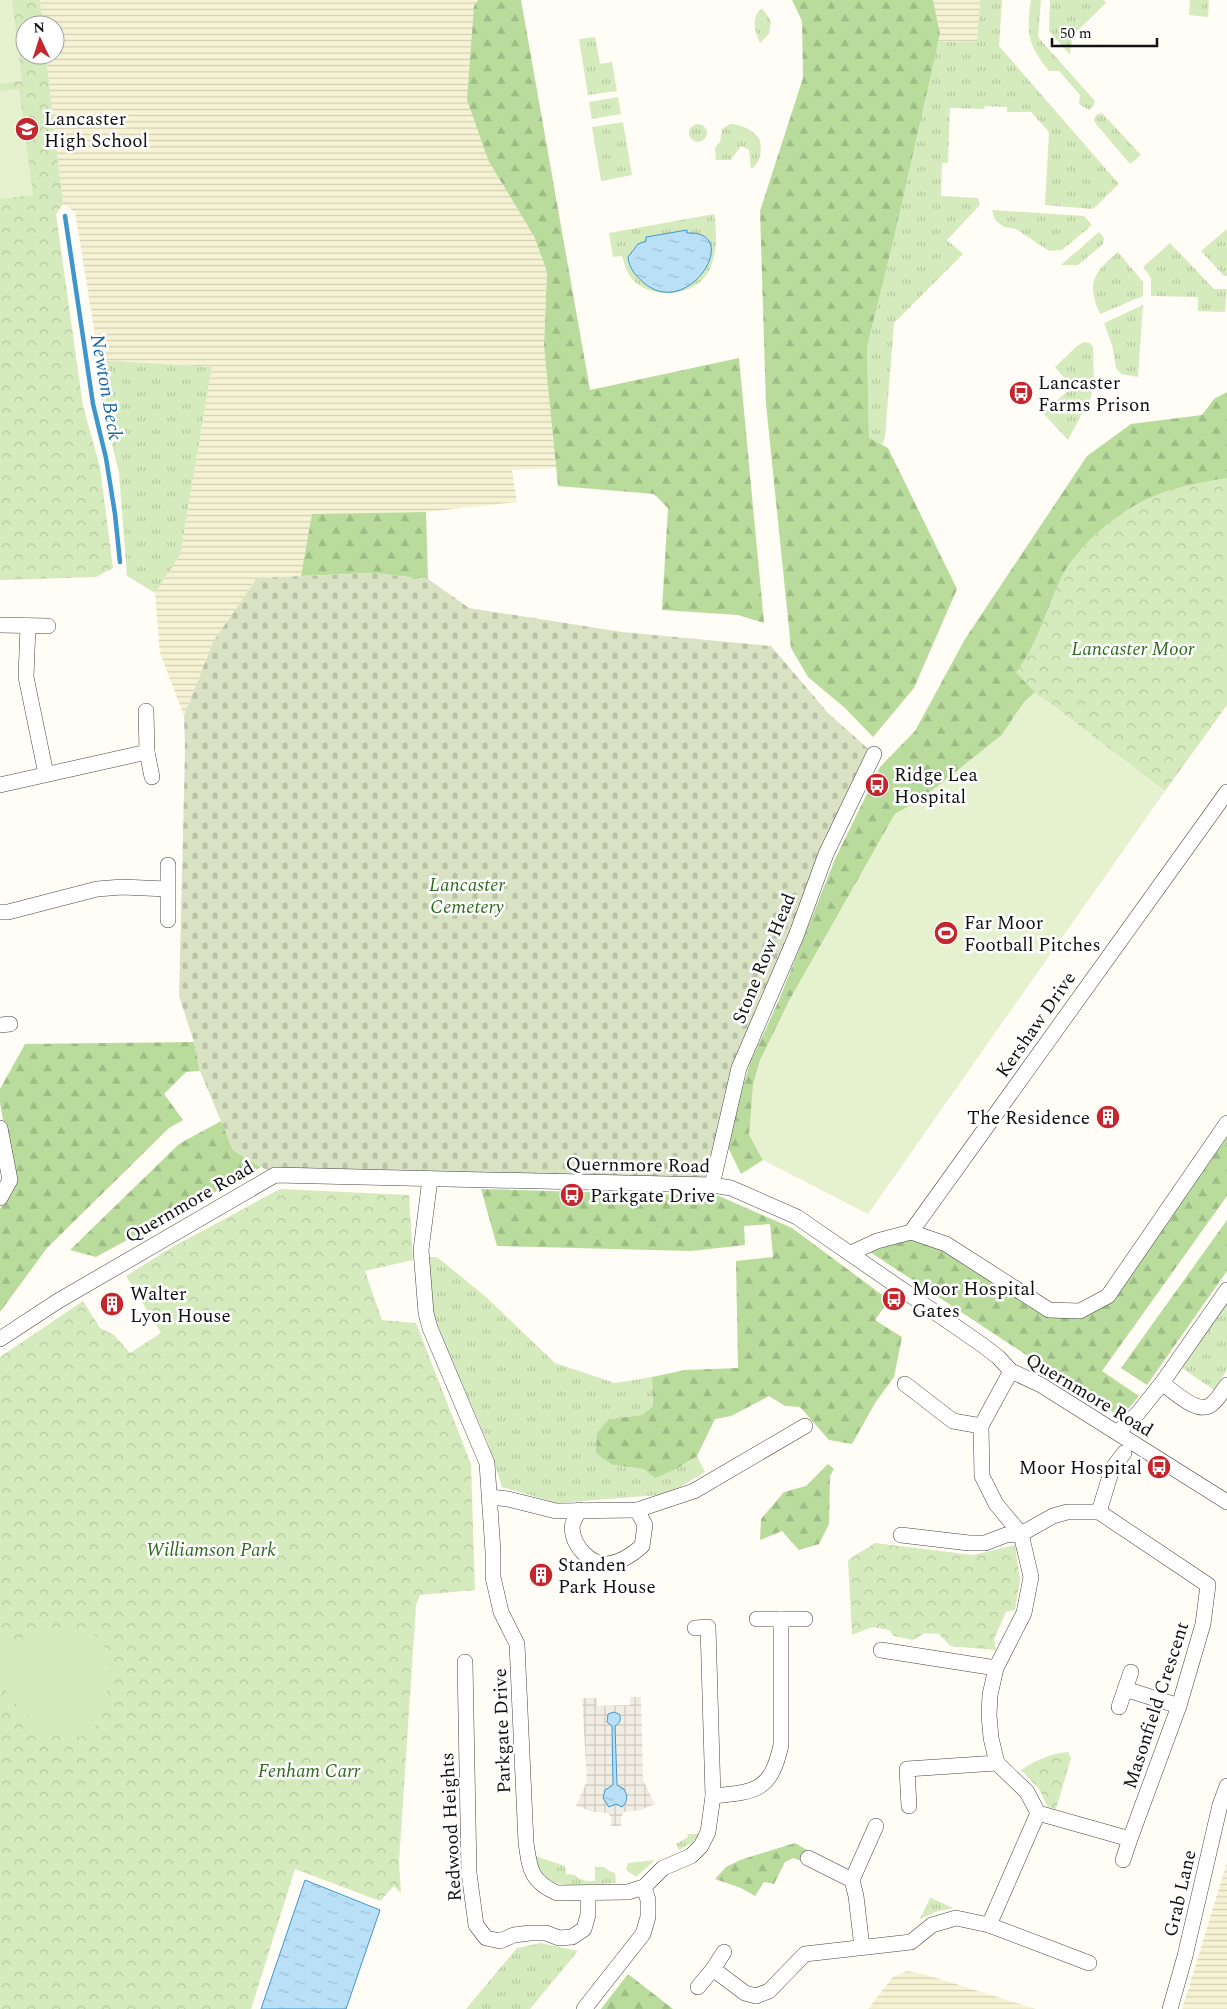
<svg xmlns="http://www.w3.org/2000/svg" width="1227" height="2009" font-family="Spectral,serif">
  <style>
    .farmland { fill: url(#farmland-rules) }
    .grass { fill: url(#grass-tufts) }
    .forest { fill: url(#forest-firs) }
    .cemetery { fill: url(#cemetery-stones) }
    .park { fill: url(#park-crowns) }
    .garden { fill: #d5ebbd }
    .pitch { fill: #e6f2cf }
    .plaza { fill: url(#plaza-grid); fill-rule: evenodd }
    .water { fill: url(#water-ripples); stroke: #3f96cf }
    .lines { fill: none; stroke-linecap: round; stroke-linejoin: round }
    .stream { stroke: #3f96cf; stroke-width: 4.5 }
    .minor-casing { stroke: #444; stroke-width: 16 }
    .minor { stroke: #fff; stroke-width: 15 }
    .labels { text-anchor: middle; stroke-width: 5; stroke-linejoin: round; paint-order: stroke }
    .poi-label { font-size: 19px; fill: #111; stroke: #fff; text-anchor: start }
    .park-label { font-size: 19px; font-style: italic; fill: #2f6b1f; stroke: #fff }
    .street-label { font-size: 19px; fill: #111; stroke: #fff }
    .water-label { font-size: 20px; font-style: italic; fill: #1768a6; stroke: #fff }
  </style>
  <defs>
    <pattern id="farmland-rules" width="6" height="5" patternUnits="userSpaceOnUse" patternTransform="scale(1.25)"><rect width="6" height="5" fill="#f6f3d4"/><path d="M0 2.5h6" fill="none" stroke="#d2cfb5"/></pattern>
    <pattern id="grass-tufts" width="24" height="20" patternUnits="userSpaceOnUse" patternTransform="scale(1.25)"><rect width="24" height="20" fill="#d5ebbd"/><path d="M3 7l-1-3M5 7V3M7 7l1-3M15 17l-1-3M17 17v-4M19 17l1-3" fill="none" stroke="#b6c8a1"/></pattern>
    <pattern id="forest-firs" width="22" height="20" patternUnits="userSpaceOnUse" patternTransform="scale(1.25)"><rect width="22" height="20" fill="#b9dc9c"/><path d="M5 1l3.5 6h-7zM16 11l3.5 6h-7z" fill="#9ebc85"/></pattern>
    <pattern id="cemetery-stones" width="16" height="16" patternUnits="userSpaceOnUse" patternTransform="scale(1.25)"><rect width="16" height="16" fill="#d9e3c4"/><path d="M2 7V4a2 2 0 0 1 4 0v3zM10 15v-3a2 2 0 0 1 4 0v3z" fill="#b9c2a7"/></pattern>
    <pattern id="park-crowns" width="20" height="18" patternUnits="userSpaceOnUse" patternTransform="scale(1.25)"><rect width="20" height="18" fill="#d5ebbd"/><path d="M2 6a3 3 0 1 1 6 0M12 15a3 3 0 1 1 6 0" fill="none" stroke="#b6c8a1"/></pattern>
    <pattern id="plaza-grid" width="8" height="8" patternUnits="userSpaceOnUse" patternTransform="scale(1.25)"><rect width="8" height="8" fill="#f1ede2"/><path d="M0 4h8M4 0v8" fill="none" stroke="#cecac1"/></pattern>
    <pattern id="water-ripples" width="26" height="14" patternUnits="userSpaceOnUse" patternTransform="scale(1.25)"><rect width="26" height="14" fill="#b9e0f7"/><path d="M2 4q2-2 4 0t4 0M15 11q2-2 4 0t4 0" fill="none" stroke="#9ebfd3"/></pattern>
  </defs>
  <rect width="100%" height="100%" fill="#fffdf5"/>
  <g class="farmland">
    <path d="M40,0H478L474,6L489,162L534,236L547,272L544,346L557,468L512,470L517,502L426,512L312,514L301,576L257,578L213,642L184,716L160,653L155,593L180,555L212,367L99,360L75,212L63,204L46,55H55V25H43Z"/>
    <path d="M933,0H980L977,42H938L940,34Z"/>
    <path d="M1227,1862V2009H1182L1189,1987Z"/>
    <path d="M907,1971L927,1975L1036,2009H868L893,1977Z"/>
  </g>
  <g class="grass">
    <path d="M980,0H1002L999,46L1119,184L1093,209L1045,205L1049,132L1031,112H1007V107L985,106L984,109L950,108L948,163H942L941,196L978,198L980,205L947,240L963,254L894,323L885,437L882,445L869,439L867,347L938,42H977Z"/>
    <path d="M1031,0H1041L1038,37L1095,101L1093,107L1089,110L1079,104L1080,95L1059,71H1049C1028,45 1026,34 1031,0Z"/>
    <path d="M1050,0H1104L1106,3L1072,36L1070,55L1049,31Z"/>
    <path d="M1190,0H1209L1208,17L1189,15Z"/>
    <path d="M762,8L771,21L769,34L760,43C755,31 750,18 762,8Z"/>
    <path d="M595,37L600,64L612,62L617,91L588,95L579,39Z"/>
    <path d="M618,97L621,114L592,119L589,102Z"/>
    <path d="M1102,113L1141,155L1130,164L1096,124L1094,120L1096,115Z"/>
    <path d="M623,122L632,175L601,181L592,127Z"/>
    <circle cx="698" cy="133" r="9"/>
    <path d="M730,124C740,124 751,129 758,137C764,146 760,165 751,169L749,150L741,146L731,160H716L715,148L720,142L722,129Z"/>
    <path d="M992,210L1084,216L1092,225L1062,250L1049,251L1016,229L1004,227L995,220Z"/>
    <path d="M714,214C717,232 718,257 707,274C691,298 650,300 631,278C627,272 624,263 622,256L613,257L609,233Z"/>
    <path d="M1227,229V276H1224L1201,251Z"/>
    <path d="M1099,232L1104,238L1103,244L1078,265H1061Z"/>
    <path d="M1170,243L1214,289H1227L1225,312L1198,311V297L1151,296V278L1143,267Z"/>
    <path d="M1118,252L1143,282V296L1100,314C1086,283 1093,273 1118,252Z"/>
    <path d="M1143,305L1138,377L1121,374L1116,368L1112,345L1104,323Z"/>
    <path d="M1084,342L1090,343L1093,347L1094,383L1091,397L1068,440L1043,413L1072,387L1055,367L1077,346Z"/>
    <path d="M99,360L212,367L180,555L155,593L127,576L119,473L99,392Z"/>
    <path d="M428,1257H437L485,1296L555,1363L615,1383L652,1377L653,1406L642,1415L609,1419L613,1465L644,1469L678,1468L697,1456L705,1472L680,1487L658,1495L557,1503L502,1487L488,1443L432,1315Z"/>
    <path d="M1227,1303V1370L1214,1390L1182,1368Z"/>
    <path d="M687,1834H699L692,1843L679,1850L676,1844L688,1837Z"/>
    <path d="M535,1856L565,1866L566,1874L575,1875C580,1881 587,1881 595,1881V1867H604L609,1871L615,1873L616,1883C585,1884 542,1896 535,1856Z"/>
    <path d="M655,1860L636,1877L626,1870L628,1863Z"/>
    <path d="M930,1898H931L953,1908L935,1912L920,1919Z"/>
    <path d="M541,1943L578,1951L530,2009H466L517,1948Z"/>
  </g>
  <g class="forest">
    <path d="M478,0H521L590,390L739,358L764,623L738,615L662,610L668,508L654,494L558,486L544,346L547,272L534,236L489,162L467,100L474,6Z"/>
    <path d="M792,0H933L940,34L894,237L867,347L869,438L888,448L957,589L914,688L873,737L845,708L808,677L791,648L766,404L760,211L803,78L802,21Z"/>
    <path d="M1227,392V684L1024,702L1002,735L919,801L895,814L788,1003L749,1134L763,1160L741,1174L726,1143L750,1063L779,1000L835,859L880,767L915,731L965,639L1087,456L1131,424L1202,415L1214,399Z"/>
    <path d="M426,512L428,579L372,573L301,576L312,514Z"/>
    <path d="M194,1042L200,1071L186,1072L164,1094L183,1120L169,1128L47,1248L0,1312V1209L14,1183L0,1103V1089L25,1044Z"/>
    <path d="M221,1121L233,1150L261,1167L96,1257L70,1250L179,1144Z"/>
    <path d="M1227,1137V1196L1102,1371L1139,1396L1128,1409L1113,1412L870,1252L911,1238L944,1248L1047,1315L1112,1300Z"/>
    <path d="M481,1189L719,1196L792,1228L889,1300L875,1320L902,1337L894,1377L875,1403L852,1444L829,1440L800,1407L785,1406L769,1396L731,1416L715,1419L697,1456L678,1468L655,1478L644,1469L613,1465L596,1453L597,1433L609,1419L642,1415L653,1406L652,1377L685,1370L738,1368L736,1261L773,1257L770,1224L744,1226L745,1245L691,1251L497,1246Z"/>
    <path d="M1227,1220V1271L1147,1385L1121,1368Z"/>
    <path d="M828,1464L834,1469L830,1476L829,1524L819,1544L799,1550L782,1531L760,1540L761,1519L784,1492L806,1486Z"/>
    <path d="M795,1843L807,1850L802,1861L793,1858L785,1862L774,1884L764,1882L755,1896L741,1888L715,1879L726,1867L740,1860Z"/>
    <path d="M628,1974L673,2009H601Z"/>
  </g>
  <path class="cemetery" d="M372,573L428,579L469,608L622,632L771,646L828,713L874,754L739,1068L712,1185L275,1175L233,1150L200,1071L194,1042L179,996L185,750L184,716L213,642L257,578Z"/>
  <g class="park">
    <path d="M0,0H40L43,25H25V55H46L63,204L56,214L83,406L100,467L113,568L96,577L0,580Z"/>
    <path d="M1227,478V705L1165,791L1035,692L1016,673C1021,665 1026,658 1030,650C1043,626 1050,600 1062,576C1078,545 1118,512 1149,498C1174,487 1201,482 1227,478Z"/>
    <path d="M280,1189L409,1195L413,1260L365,1271L382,1320L416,1323L471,1464L475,1590L420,1595L416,1605L399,1862L401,1893L394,1886L380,1901L295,1869L251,2009H0V1357L83,1301L100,1328L114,1335L130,1353L161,1333L126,1276L169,1249Z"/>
    <path d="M875,1543L973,1555L1015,1545L1020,1580L1015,1610L1006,1612L994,1639L996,1650L950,1646L939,1634L925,1633L913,1640L894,1636L889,1630L872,1627L852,1635L848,1560Z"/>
    <path d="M1068,1752L1071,1758L1056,1809L1048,1807L1039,1789L1021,1770C1035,1761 1051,1753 1068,1752Z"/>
  </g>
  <path class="garden" d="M65,1628C78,1630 93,1630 101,1641C106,1648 110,1662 110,1670C110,1685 101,1727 88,1734C75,1741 56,1735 42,1733L0,1684V1646L4,1643Z"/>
  <g class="pitch">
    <path d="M0,0H12L22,81L0,84Z"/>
    <path d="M19,89L33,195L0,199V91Z"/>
    <path d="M1035,692L1165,791L868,1214L763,1160L749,1134L753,1084L760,1060L788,1003L895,814L919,801L1002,735L1024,702Z"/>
  </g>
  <path class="plaza" d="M630,1697H641L643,1780L655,1804L641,1810L624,1812L621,1817V1826H611V1818L608,1813L593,1812L576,1806L587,1781L582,1698H597V1706L630,1705ZM614,1712L619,1714L621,1719L615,1726L617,1785L624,1789L622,1807L616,1804L609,1807L603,1798L605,1790L613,1785L612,1726L607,1722L606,1718L608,1714Z"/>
  <g class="water">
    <path d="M687,230V233C744,230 689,321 644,283C635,275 629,268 628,257L638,244L646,241V237Z"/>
    <path d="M614,1712L619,1714C622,1719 620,1723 615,1726L617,1785L624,1789C628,1796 628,1801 622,1807L616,1804L609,1807L603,1798L605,1790L613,1785L612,1726L607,1722L608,1714Z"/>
    <path d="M305,1880L380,1910L346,2009H261Z"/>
  </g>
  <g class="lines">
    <path class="stream" d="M65,216L93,404L106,458L115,514L120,562"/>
    <g class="minor-casing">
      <g id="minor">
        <path d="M0,625L48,626"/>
        <path d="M28,626L26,677L46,774"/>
        <path d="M146,711L147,752L152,777"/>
        <path d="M0,785L147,752"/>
        <path d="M168,865V920"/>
        <path d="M0,912H8L97,889L122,887L167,889"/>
        <path d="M0,1025L10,1024"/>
        <path d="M0,1128L10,1180L0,1198"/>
        <path d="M430,1179L421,1250L426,1313L430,1328L487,1463L493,1552V1577L501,1612L517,1644L526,1843C530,1869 530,1881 557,1893L628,1892L644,1887L663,1868L691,1856L701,1846L708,1832L713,1796L708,1627L695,1628"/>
        <path d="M712,1185L739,1068L796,936L826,854L874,754"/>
        <path d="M911,1232L1227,792"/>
        <path d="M851,1253L877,1241L911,1232L946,1244L1049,1310L1080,1311L1108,1296L1227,1123"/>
        <path d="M0,1339L58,1301L275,1175L712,1185L731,1188L797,1217L981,1344L998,1357L1011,1371L1041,1385L1227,1502"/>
        <path d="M1162,1383C1173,1391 1196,1413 1209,1406C1217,1402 1222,1391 1227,1385"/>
        <path d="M905,1384L953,1421L981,1426"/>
        <path d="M1118,1432L1138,1413L1162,1383L1227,1290"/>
        <path d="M490,1497L508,1499L556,1511L637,1510L694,1491L805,1426"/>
        <path d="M579,1510C577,1515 572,1523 572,1528C573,1546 590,1565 608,1564C622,1562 632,1555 642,1546L645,1525L637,1510"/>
        <path d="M1099,1512L1112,1469L1124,1453"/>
        <path d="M901,1535L969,1543H985L1006,1535L1021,1534L1053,1516L1067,1512H1099L1208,1585L1203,1624L1179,1706L1130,1839L1038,1813"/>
        <path d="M757,1619H805"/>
        <path d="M881,1650L996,1668"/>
        <path d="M465,1662L469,1873L476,1925L486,1938L500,1941L514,1935L530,1933H546L559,1938L572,1937L584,1929L588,1915V1893"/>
        <path d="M1125,1689L1179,1706"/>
        <path d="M1119,1707L1131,1672"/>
        <path d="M713,1796C756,1792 771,1791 781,1745V1619"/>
        <path d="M909,1806L907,1769L997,1763"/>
        <path d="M808,1858L852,1880"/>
        <path d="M1123,1860L1130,1839"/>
        <path d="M989,1925L1038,1813L1027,1792L997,1763L991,1738L989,1715L990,1695L996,1668L1024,1613L1031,1577L1021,1534L996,1504L982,1476L981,1426L1011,1371"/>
        <path d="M862,1947L856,1896L852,1880L876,1826"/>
        <path d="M713,1969L724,1952"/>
        <path d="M698,1987L713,1969L745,1993L756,1996L769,1991L805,1954L911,1942L932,1925L956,1918L989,1925L1089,1963"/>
        <path d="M584,2009L643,1934L648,1917V1900L644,1887"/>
        <path d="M1170,2009L1185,1956L1220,1805L1227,1786"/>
      </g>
    </g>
    <use href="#minor" class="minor"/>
  </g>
  <defs>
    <g id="school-disc" transform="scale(1.25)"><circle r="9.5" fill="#c4262e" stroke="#fff"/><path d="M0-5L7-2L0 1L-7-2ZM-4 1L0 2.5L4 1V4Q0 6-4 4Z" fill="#fff"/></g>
    <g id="bus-disc" transform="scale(1.25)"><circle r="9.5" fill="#c4262e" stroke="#fff"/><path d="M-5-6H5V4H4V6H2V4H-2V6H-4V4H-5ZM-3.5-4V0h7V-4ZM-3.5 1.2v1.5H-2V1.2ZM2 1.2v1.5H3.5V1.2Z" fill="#fff"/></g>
    <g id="stadium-disc" transform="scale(1.25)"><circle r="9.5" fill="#c4262e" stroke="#fff"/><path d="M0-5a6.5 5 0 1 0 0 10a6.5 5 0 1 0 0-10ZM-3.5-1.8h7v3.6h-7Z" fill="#fff"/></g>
    <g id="building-disc" transform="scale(1.25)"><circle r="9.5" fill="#c4262e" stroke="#fff"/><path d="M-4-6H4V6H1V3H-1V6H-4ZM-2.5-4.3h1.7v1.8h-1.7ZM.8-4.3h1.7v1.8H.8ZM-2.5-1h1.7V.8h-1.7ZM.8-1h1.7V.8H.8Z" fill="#fff"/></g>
  </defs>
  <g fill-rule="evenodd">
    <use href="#school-disc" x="27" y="129"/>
    <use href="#bus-disc" x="1021" y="393"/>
    <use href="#bus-disc" x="877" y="785"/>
    <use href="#stadium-disc" x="946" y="933"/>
    <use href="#building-disc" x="1108" y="1117"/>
    <use href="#bus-disc" x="572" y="1195"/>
    <use href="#bus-disc" x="894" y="1299"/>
    <use href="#building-disc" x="112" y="1304"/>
    <use href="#bus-disc" x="1159" y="1467"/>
    <use href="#building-disc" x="541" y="1575"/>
  </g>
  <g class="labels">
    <g class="poi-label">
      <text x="44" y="125">Lancaster<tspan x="44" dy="22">High School</tspan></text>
      <text x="1038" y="389">Lancaster<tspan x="1038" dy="22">Farms Prison</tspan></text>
      <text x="894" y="781">Ridge Lea<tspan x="894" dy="22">Hospital</tspan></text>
      <text x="964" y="929">Far Moor<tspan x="964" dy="22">Football Pitches</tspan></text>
      <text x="1090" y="1124" text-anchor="end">The Residence</text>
      <text x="590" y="1202">Parkgate Drive</text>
      <text x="912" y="1295">Moor Hospital<tspan x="912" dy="22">Gates</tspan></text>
      <text x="130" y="1300">Walter<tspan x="130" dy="22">Lyon House</tspan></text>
      <text x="1142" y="1474" text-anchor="end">Moor Hospital</text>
      <text x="558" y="1571">Standen<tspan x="558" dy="22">Park House</tspan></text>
    </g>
    <g class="park-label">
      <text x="1133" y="655">Lancaster Moor</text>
      <text x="467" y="891">Lancaster<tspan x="467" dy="22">Cemetery</tspan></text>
      <text x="211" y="1556">Williamson Park</text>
      <text x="309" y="1777">Fenham Carr</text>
    </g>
    <g class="street-label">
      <text transform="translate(763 958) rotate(-68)" y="7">Stone Row Head</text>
      <text transform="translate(1035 1024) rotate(-55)" y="7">Kershaw Drive</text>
      <text transform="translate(638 1164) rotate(1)" y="7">Quernmore Road</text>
      <text transform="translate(189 1201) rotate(-30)" y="7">Quernmore Road</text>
      <text transform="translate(1090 1394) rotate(31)" y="7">Quernmore Road</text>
      <text transform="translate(1155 1705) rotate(-72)" y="7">Masonfield Crescent</text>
      <text transform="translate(501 1731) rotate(-92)" y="7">Parkgate Drive</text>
      <text transform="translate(450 1827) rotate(-93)" y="7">Redwood Heights</text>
      <text transform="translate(1179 1893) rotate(-77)" y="7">Grab Lane</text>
    </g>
    <g class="water-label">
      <text transform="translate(107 387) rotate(80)" y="7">Newton Beck</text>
    </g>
  </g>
  <g transform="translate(40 40) rotate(356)"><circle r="24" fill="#ffffff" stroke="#a0a0a0"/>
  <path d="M0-4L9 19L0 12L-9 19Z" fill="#c4262e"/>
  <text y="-8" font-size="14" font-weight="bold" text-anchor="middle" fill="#111111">N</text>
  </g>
  <path d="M1052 38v8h105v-8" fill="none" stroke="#111111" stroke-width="2.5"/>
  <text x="1060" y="38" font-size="15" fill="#111111" stroke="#ffffff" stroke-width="4" paint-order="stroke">50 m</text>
</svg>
